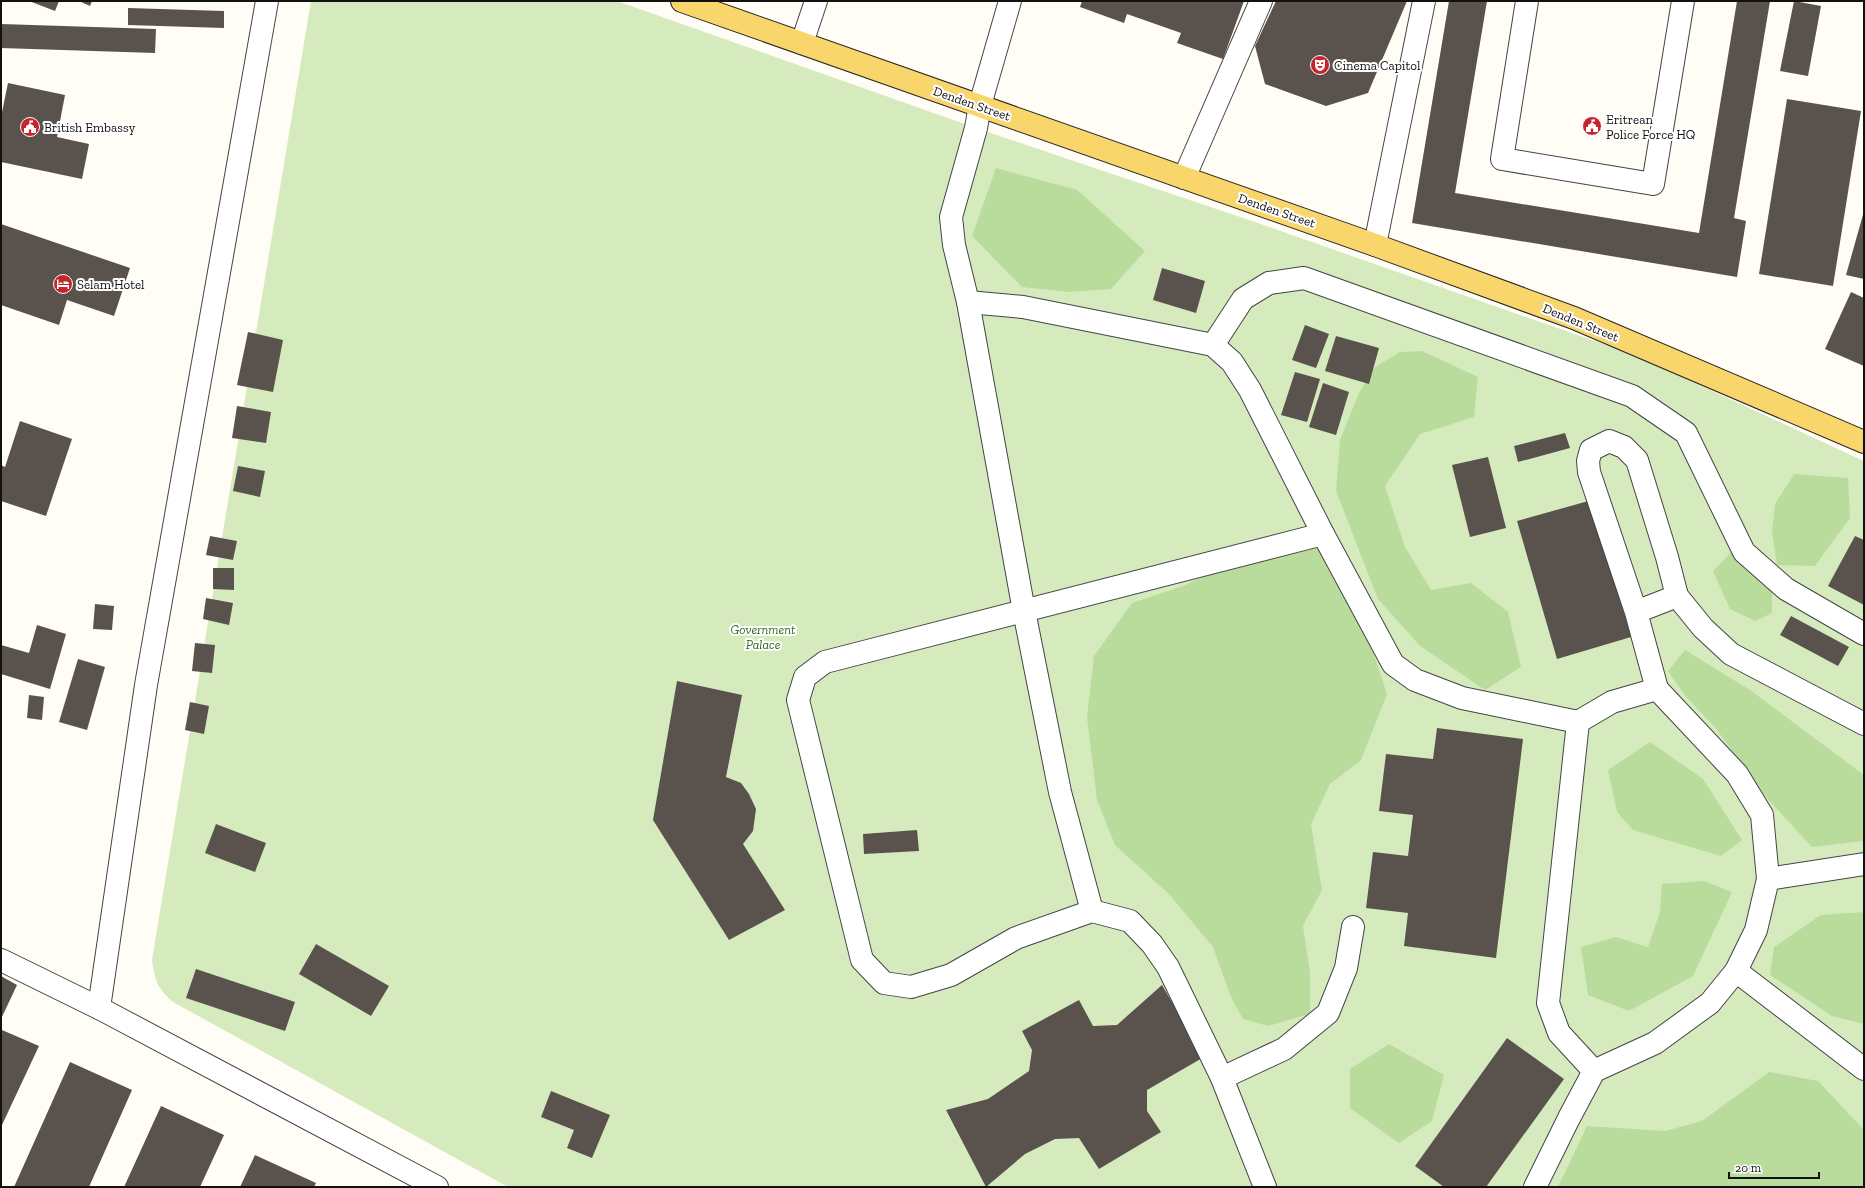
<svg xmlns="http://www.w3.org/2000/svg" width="1865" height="1188" font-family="'Zilla Slab',serif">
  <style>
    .green { fill: #d5ebbd }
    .forest { fill: #b9dc9c }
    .building { fill: #5a524d }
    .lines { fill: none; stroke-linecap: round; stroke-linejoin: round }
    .minor-casing { stroke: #444; stroke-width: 24 }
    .major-casing { stroke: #222; stroke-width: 24 }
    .minor { stroke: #fff; stroke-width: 22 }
    .major { stroke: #f9d66b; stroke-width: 22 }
    .labels { text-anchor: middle; stroke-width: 4; stroke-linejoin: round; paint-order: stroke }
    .poi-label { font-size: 13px; fill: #111; stroke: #fff; text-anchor: start }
    .street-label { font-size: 13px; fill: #111; stroke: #fff }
    .park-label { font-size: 13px; font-style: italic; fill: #2f6b1f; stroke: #fff }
  </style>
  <rect width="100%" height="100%" fill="#fffdf5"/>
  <path class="green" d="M311,1H617L976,128L1249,220L1632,354L1864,461V1187H508L173,1002C157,988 155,981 152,960Z"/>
  <g class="forest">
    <path d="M996,168L1077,190L1145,251L1111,289L1070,292L1022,287L972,236Z"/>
    <path d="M1422,351L1478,377L1474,417L1420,434L1385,486L1405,547L1431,590L1471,583L1508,612L1521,667L1485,690L1420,646L1378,599L1336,491L1340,440L1359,393L1375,367L1400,352Z"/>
    <path d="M1794,474L1848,478L1850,518L1815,566L1777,565L1772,531L1775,504Z"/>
    <path d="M1283,548H1319L1373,652L1387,694L1361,760L1330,784L1311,824L1322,890L1303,926L1310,973V1014L1268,1026L1243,1019L1231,997L1213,947L1169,894L1115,845L1097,800L1087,717L1094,656L1132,603L1183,586L1228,565Z"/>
    <path d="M1734,549L1772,569V613L1755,621L1730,609L1713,571Z"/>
    <path d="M1685,650L1750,690L1864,775V841L1812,847L1763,794L1715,727L1687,698L1668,671Z"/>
    <path d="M1650,742L1703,779L1742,840L1721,856L1633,830L1617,812L1608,770Z"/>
    <path d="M1704,881L1732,892L1693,976L1629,1011L1588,995L1581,947L1616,937L1648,947L1660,912L1662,884Z"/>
    <path d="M1864,912V1024L1832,1016L1770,975L1774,947L1821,915Z"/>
    <path d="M1389,1044L1444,1075L1432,1121L1399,1143L1350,1108V1069Z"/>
    <path d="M1769,1072L1818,1081L1864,1130V1187H1558L1587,1126L1665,1131L1702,1121Z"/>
  </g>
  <g class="building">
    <path d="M29,1H59L55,11Z"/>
    <path d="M79,1H92L90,6Z"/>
    <path d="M1082,1H1244L1223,59L1177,43L1181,33L1127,14L1124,23L1080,7Z"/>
    <path d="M1276,1H1407L1368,93L1326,106L1265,84L1255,46Z"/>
    <path d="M1449,1H1487L1455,193L1699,233L1737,1H1770L1734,218L1746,221L1737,277L1412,223Z"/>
    <path d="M1794,1L1821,6L1808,76L1780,71Z"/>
    <path d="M128,8L224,11V28L128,25Z"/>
    <path d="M1,24L156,29L155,53L1,48Z"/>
    <path d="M8,83L65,95L57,137L89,144L82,179L1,162V117Z"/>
    <path d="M1787,99L1861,111L1833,286L1759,274Z"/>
    <path d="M1864,211V279L1846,275Z"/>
    <path d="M1,224L130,268L114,316L67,300L59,325L1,305Z"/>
    <path d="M1162,268L1205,281L1196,313L1153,300Z"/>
    <path d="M1851,292L1864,298V366L1825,349Z"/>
    <path d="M1305,325L1329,334L1316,368L1292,360Z"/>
    <path d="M248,332L283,340L273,392L237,385Z"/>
    <path d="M1336,336L1379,348L1369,384L1325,371Z"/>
    <path d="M1295,372L1320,379L1307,422L1281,415Z"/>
    <path d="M1323,383L1349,392L1336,435L1309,427Z"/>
    <path d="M237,406L271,412L266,443L232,438Z"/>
    <path d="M20,421L72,439L46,516L1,501V465L5,467Z"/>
    <path d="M1565,433L1570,448L1518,462L1514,446Z"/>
    <path d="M1488,457L1506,528L1470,537L1452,465Z"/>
    <path d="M238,466L265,471L260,497L233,491Z"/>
    <path d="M1592,500L1631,637L1557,659L1517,521Z"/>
    <path d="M210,536L237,541L233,560L206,555Z"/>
    <path d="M1855,536L1864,540V605L1828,586Z"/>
    <path d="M213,568H234V590L213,589Z"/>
    <path d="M206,598L233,603L229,625L203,619Z"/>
    <path d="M95,604L114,606L112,630L93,629Z"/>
    <path d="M1791,616L1849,647L1838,666L1780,635Z"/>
    <path d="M37,625L66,634L50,689L1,674V645L29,653Z"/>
    <path d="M195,643L215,645L212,673L192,671Z"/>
    <path d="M78,659L105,667L87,730L59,722Z"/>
    <path d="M677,681L742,695L726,777L741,783L749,794L756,809L753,831L743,844L785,910L729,940L653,820Z"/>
    <path d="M29,695L44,697L42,720L27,718Z"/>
    <path d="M190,702L209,706L204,734L185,730Z"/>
    <path d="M1437,728L1523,739L1496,958L1404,946L1408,913L1366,908L1373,852L1408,856L1413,815L1379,811L1386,754L1433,759Z"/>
    <path d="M216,824L266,843L255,872L205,853Z"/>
    <path d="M917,830L919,851L864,854L863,834Z"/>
    <path d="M316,944L389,986L371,1016L299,974Z"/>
    <path d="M196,969L295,1002L285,1031L186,998Z"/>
    <path d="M1,976L17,985L1,1019Z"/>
    <path d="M1162,985L1204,1057L1147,1090V1111L1161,1132L1099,1169L1079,1138L1055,1139L1025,1154L986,1187L946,1110L988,1099L1029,1071L1032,1050L1022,1031L1079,1000L1093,1026L1117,1025Z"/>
    <path d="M2,1030L39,1046L1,1127V1033Z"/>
    <path d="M1507,1038L1564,1079L1486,1187H1444L1415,1166Z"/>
    <path d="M70,1062L132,1090L89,1187H14Z"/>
    <path d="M551,1091L610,1115L592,1158L567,1148L574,1130L541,1117Z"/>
    <path d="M161,1106L224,1135L200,1187H124Z"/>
    <path d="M255,1155L316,1183L314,1187H240Z"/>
  </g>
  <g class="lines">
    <g class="minor-casing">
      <g id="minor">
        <path d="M1010,1L980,105L976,128L951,217L954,245L968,302L1024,611L1060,792L1092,911"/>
        <path d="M1527,1L1502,159L1653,184L1683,1"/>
        <path d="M802,43L816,1"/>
        <path d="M1184,178L1261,1"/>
        <path d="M1375,245L1424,1"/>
        <path d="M968,302L1023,307L1213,345L1232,362L1250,390L1323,534"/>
        <path d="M1213,345L1243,299L1269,283L1304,278L1632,396L1686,433L1744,552L1786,589L1864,634"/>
        <path d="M1677,596L1703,628L1731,654L1864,724"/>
        <path d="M1636,612L1589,472L1588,461L1591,450L1609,441L1624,447L1637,460L1667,557L1677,596L1636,612L1657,689"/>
        <path d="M1657,689L1737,774L1762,815L1768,879L1756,930L1736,971L1710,1003L1655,1043L1594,1071L1559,1033L1548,1003L1578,722L1612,702Z"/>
        <path d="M1768,879L1864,864"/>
        <path d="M1,960L99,1008L437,1187"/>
        <path d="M1736,971L1864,1069"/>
        <path d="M99,1008L146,685L267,1"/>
        <path d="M1222,1078L1284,1049L1328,1013L1346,968L1353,927"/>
        <path d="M1265,1187L1222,1078L1168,967L1152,944L1130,921L1092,911L1016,938L951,975L911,987L884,983L862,960L798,700L805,677L825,662L1323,534L1393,664L1415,680L1462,698L1578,722"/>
        <path d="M1535,1187L1569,1118L1594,1071"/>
      </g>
    </g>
    <g class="major-casing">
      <path id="major" d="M682,1L1375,245L1574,318L1864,442"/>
    </g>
    <use href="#minor" class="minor"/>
    <use href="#major" class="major"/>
  </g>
  <defs>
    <g id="theatre-disc" transform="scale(1)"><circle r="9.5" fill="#c4262e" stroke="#fff"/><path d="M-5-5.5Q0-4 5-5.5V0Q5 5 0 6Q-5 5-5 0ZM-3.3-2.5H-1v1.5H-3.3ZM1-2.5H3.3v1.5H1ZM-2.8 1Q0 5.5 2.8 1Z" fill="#fff"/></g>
    <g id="civic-disc" transform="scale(1)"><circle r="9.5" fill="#c4262e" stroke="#fff"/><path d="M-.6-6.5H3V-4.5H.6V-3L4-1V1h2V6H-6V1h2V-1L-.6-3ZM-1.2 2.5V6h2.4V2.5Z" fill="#fff"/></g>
    <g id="hotel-disc" transform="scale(1)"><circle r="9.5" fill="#c4262e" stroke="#fff"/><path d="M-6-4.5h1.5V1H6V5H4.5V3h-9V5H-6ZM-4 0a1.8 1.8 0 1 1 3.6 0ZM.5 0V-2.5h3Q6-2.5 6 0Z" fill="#fff"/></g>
  </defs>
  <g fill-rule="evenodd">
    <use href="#theatre-disc" x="1320" y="65"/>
    <use href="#civic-disc" x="1592" y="126"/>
    <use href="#civic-disc" x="30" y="127"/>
    <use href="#hotel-disc" x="63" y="284"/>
  </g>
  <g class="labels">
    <g class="poi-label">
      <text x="1334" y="70">Cinema Capitol</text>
      <text x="1606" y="124">Eritrean<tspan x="1606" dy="15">Police Force HQ</tspan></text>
      <text x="44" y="132">British Embassy</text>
      <text x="77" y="289">Selam Hotel</text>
    </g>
    <g class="street-label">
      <text transform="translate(972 103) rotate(19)" y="5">Denden Street</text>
      <text transform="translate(1277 210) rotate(19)" y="5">Denden Street</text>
      <text transform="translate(1581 322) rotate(22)" y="5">Denden Street</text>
    </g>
    <g class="park-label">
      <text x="763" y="634">Government<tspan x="763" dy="15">Palace</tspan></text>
    </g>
  </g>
  <rect width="1865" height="1188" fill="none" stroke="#111111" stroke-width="4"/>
  <path d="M1729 1172v6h90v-6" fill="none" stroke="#111111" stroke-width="2"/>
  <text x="1735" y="1172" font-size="12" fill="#111111" stroke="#ffffff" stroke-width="3" paint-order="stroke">20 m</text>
</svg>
